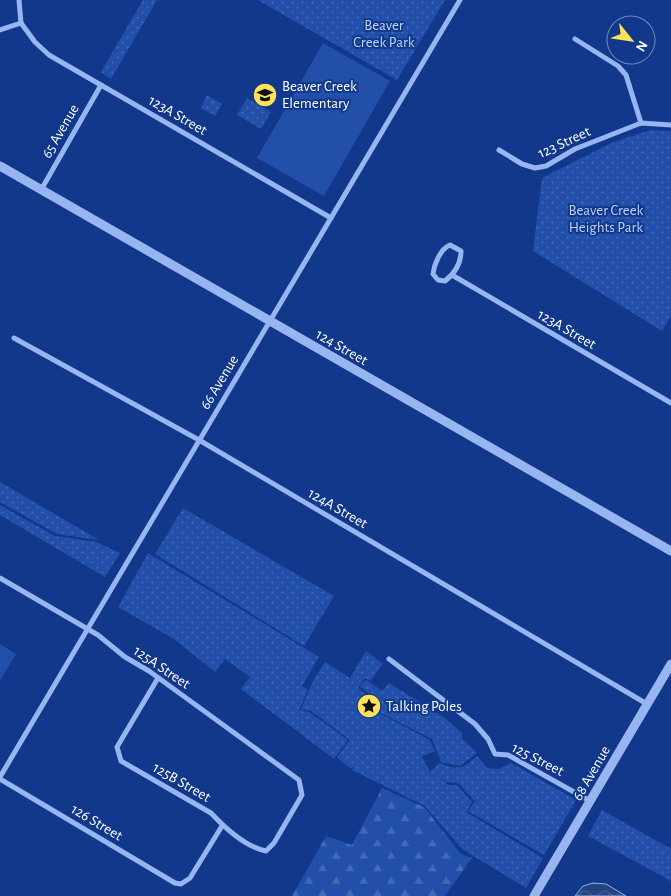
<svg xmlns="http://www.w3.org/2000/svg" width="671" height="896" font-family="'Alegreya Sans',sans-serif">
  <style>
    .grass { fill: url(#grass-dots) }
    .forest { fill: url(#forest-firs) }
    .pitch { fill: #224faa }
    .water { fill: url(#water-waves); stroke: #88aef5 }
    .lines { fill: none; stroke-linecap: round; stroke-linejoin: round }
    .minor { stroke: #97b5f1; stroke-width: 5 }
    .tertiary { stroke: #97b5f1; stroke-width: 9 }
    .labels { text-anchor: middle; stroke-width: 4; stroke-linejoin: round; paint-order: stroke }
    .park-label { font-size: 15px; fill: #bed3fd; stroke: #11388b }
    .poi-label { font-size: 15px; fill: #fff; stroke: #11388b; text-anchor: start }
    .street-label { font-size: 15px; fill: #fff; stroke: #11388b }
  </style>
  <defs>
    <pattern id="grass-dots" width="8" height="8" patternUnits="userSpaceOnUse" patternTransform="scale(1.25)"><rect width="8" height="8" fill="#224faa"/><path d="M2 2h.1M6 6h.1" fill="none" stroke="#4369b7" stroke-width="1.8" stroke-linecap="round"/></pattern>
    <pattern id="forest-firs" width="22" height="20" patternUnits="userSpaceOnUse" patternTransform="scale(1.25)"><rect width="22" height="20" fill="#224faa"/><path d="M5 1l3.5 6h-7zM16 11l3.5 6h-7z" fill="#4369b7"/></pattern>
    <pattern id="water-waves" width="16" height="10" patternUnits="userSpaceOnUse" patternTransform="scale(1.25)"><rect width="16" height="10" fill="#264381"/><path d="M0 5q4-4 8 0t8 0" fill="none" stroke="#475f94"/></pattern>
  </defs>
  <rect width="100%" height="100%" fill="#11388b"/>
  <g class="grass">
    <path d="M143,0H157L111,79L101,72Z"/>
    <path d="M258,0H445L397,80Z"/>
    <path d="M207,95L222,104L215,116L201,108Z"/>
    <path d="M247,98L271,112L261,129L237,115Z"/>
    <path d="M650,130L671,131V316L662,331L533,251L542,178L611,143Z"/>
    <path d="M0,482L99,540L57,534L0,502Z"/>
    <path d="M0,505L55,536L96,542L120,553L105,577L0,515Z"/>
    <path d="M183,508L334,596L304,646L155,554Z"/>
    <path d="M148,553L319,657L302,686L308,690L299,710L309,712L348,740L334,759L241,689L250,677L225,659L215,672L174,639L118,607Z"/>
    <path d="M366,651L383,664L370,681L365,678L358,688L380,706L377,712L430,740L435,751L422,756L430,772L439,763C458,770 462,770 477,756L487,768L499,769L511,763L576,800L544,855L468,811L475,801L458,783L446,782L430,772L449,785H457L472,802L466,812L543,858L526,888L462,849L425,806L352,770L355,765L351,769L337,757L350,740L311,711L301,709L314,679L325,662L350,678Z"/>
    <path d="M366,680L382,691L389,683L445,718L462,733V738L477,753L460,766L441,762L432,739L379,712L382,705L360,686Z"/>
    <path d="M602,810L671,849V881L588,836Z"/>
  </g>
  <path class="forest" d="M382,788L424,807L461,854L472,858L445,896H292L326,836L352,845Z"/>
  <g class="pitch">
    <path d="M323,43L390,81L324,196L257,158Z"/>
    <path d="M0,644L16,654L0,681Z"/>
  </g>
  <path class="water" d="M593,883L606,884L626,896H575L583,886Z"/>
  <g class="lines">
    <g class="minor">
      <path d="M19,0L21,23"/>
      <path d="M21,23L35,42L49,55L331,218"/>
      <path d="M0,30L21,23"/>
      <path d="M575,39L618,66L626,75L641,123"/>
      <path d="M499,150L522,164L535,168L546,166L575,149L641,123L671,125"/>
      <path d="M41,190L101,85"/>
      <path d="M450,245L461,251C461,264 454,274 445,281L438,280L433,274C434,265 440,249 450,245Z"/>
      <path d="M452,275L671,403"/>
      <path d="M14,338L199,440L647,704"/>
      <path d="M0,578L98,635L125,657L149,671L299,780L302,795L274,843L266,851C246,847 225,828 211,813L121,761L117,747L158,678"/>
      <path d="M389,659L475,724L488,739L495,754L508,755L590,801"/>
      <path d="M0,777L460,0"/>
      <path d="M0,779L175,883L181,884L190,878L222,826"/>
    </g>
    <g class="tertiary">
      <path d="M0,166L671,551"/>
      <path d="M534,896L671,664"/>
    </g>
  </g>
  <defs>
    <g id="school-disc" transform="scale(1.25)"><circle r="9.5" fill="#ffe258" stroke="#11388b"/><path d="M0-5L7-2L0 1L-7-2ZM-4 1L0 2.5L4 1V4Q0 6-4 4Z" fill="#111"/></g>
    <g id="sight-disc" transform="scale(1.25)"><circle r="9.5" fill="#ffe258" stroke="#11388b"/><path d="M0-6L1.8-2.2L6-1.7L2.9 1.2L3.7 5.4L0 3.3L-3.7 5.4L-2.9 1.2L-6-1.7L-1.8-2.2Z" fill="#111"/></g>
  </defs>
  <g fill-rule="evenodd">
    <use href="#school-disc" x="265" y="95"/>
    <use href="#sight-disc" x="369" y="706"/>
  </g>
  <g class="labels">
    <g class="park-label">
      <text x="384" y="30">Beaver<tspan x="384" dy="17">Creek Park</tspan></text>
      <text x="606" y="215">Beaver Creek<tspan x="606" dy="17">Heights Park</tspan></text>
    </g>
    <g class="poi-label">
      <text x="282" y="91">Beaver Creek<tspan x="282" dy="17">Elementary</tspan></text>
      <text x="386" y="711">Talking Poles</text>
    </g>
    <g class="street-label">
      <text transform="translate(178 115) rotate(30)" y="5">123A Street</text>
      <text transform="translate(60 131) rotate(-60)" y="5">65 Avenue</text>
      <text transform="translate(564 142) rotate(-25)" y="5">123 Street</text>
      <text transform="translate(567 329) rotate(30)" y="5">123A Street</text>
      <text transform="translate(342 347) rotate(30)" y="5">124 Street</text>
      <text transform="translate(219 382) rotate(-59)" y="5">66 Avenue</text>
      <text transform="translate(338 508) rotate(30)" y="5">124A Street</text>
      <text transform="translate(162 667) rotate(34)" y="5">125A Street</text>
      <text transform="translate(538 759) rotate(27)" y="5">125 Street</text>
      <text transform="translate(591 773) rotate(-60)" y="5">68 Avenue</text>
      <text transform="translate(182 782) rotate(30)" y="5">125B Street</text>
      <text transform="translate(97 822) rotate(31)" y="5">126 Street</text>
    </g>
  </g>
  <g transform="translate(631 40) rotate(120)"><circle r="24" fill="#11388b" stroke="#7088b9"/>
  <path d="M0-4L9 19L0 12L-9 19Z" fill="#ffe258"/>
  <text y="-8" font-size="14" font-weight="bold" text-anchor="middle" fill="#ffffff">N</text>
  </g>
</svg>
